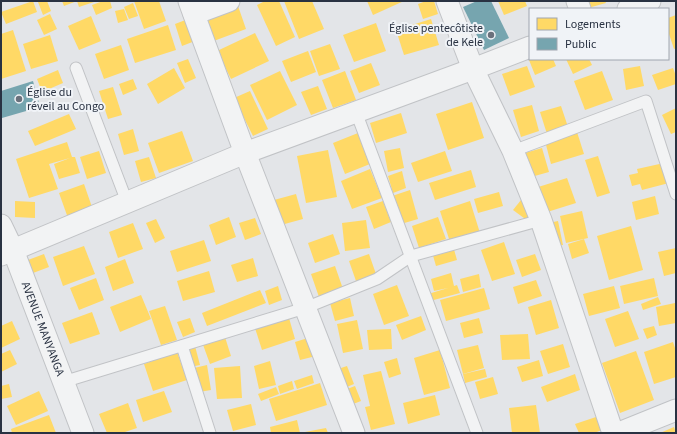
<svg xmlns="http://www.w3.org/2000/svg" width="677" height="434" font-family="'Source Sans 3',sans-serif">
  <style>
    .homes { fill: #ffd966 }
    .public { fill: #76a5af }
    .lines { fill: none; stroke-linecap: round; stroke-linejoin: round }
    .lane-casing { stroke: #c1c3c6; stroke-width: 13 }
    .street-casing { stroke: #c1c3c6; stroke-width: 23 }
    .lane { stroke: #f2f3f4; stroke-width: 11 }
    .street { stroke: #f2f3f4; stroke-width: 21 }
    .poi-dot { fill: #6a717c; stroke: #f0f3f7; stroke-width: 1.5 }
    .labels { text-anchor: middle; stroke-width: 4; stroke-linejoin: round; paint-order: stroke }
    .poi-label { font-size: 12px; fill: #293242; stroke: #f0f3f7; text-anchor: end }
    .street-label { font-size: 12px; fill: #293242; stroke: #f0f3f7 }
  </style>
  <rect width="100%" height="100%" fill="#e3e5e8"/>
  <g class="homes">
    <path d="M33,1L37,12L6,24L1,12Z"/>
    <path d="M40,1H47L51,11L43,15L38,2Z"/>
    <path d="M62,1H97L79,7L77,1L64,6Z"/>
    <path d="M103,1H110L112,8L96,15L92,5Z"/>
    <path d="M134,1H159L166,21L144,29Z"/>
    <path d="M265,1H279L295,37L276,46L257,5Z"/>
    <path d="M284,1H312L324,29L299,39Z"/>
    <path d="M367,1H404L373,15Z"/>
    <path d="M426,1H434L438,14L423,19L418,4Z"/>
    <path d="M498,1H525L527,6L504,15Z"/>
    <path d="M585,1H605L606,3L588,8Z"/>
    <path d="M133,3L138,16L129,19L124,7Z"/>
    <path d="M237,3L246,29L211,42L202,17Z"/>
    <path d="M124,9L128,20L118,23L115,11Z"/>
    <path d="M50,14L57,29L44,35L37,20Z"/>
    <path d="M676,15V48L674,49L668,31V18Z"/>
    <path d="M91,16L101,41L79,50L68,26Z"/>
    <path d="M188,19L195,41L182,46L175,24Z"/>
    <path d="M431,19L439,45L404,55L396,30Z"/>
    <path d="M376,23L386,51L354,62L343,35Z"/>
    <path d="M168,25L176,50L135,63L127,39Z"/>
    <path d="M13,30L26,71L1,79V34Z"/>
    <path d="M255,33L269,61L231,79L217,51Z"/>
    <path d="M50,35L58,61L31,69L23,44Z"/>
    <path d="M330,44L340,69L319,76L310,51Z"/>
    <path d="M121,45L129,70L104,79L95,54Z"/>
    <path d="M308,51L316,72L291,82L282,61Z"/>
    <path d="M188,59L196,78L185,83L177,63Z"/>
    <path d="M533,59H553L556,66L535,75L529,60Z"/>
    <path d="M566,59H589L592,65L573,74Z"/>
    <path d="M371,63L380,85L359,93L350,71Z"/>
    <path d="M527,66L535,87L510,96L502,74Z"/>
    <path d="M640,66L644,86L626,90L623,69Z"/>
    <path d="M174,68L185,88L158,104L147,84Z"/>
    <path d="M673,68L676,76V84L658,90L652,75Z"/>
    <path d="M58,70L63,83L42,92L37,79Z"/>
    <path d="M280,71L297,105L267,120L250,85Z"/>
    <path d="M345,71L356,100L333,108L322,80Z"/>
    <path d="M602,71L613,100L585,110L574,81Z"/>
    <path d="M133,79L137,89L123,95L119,84Z"/>
    <path d="M318,86L327,109L311,115L301,92Z"/>
    <path d="M113,87L122,115L108,119L99,91Z"/>
    <path d="M250,91L268,129L253,136L234,98Z"/>
    <path d="M472,102L484,138L448,150L436,114Z"/>
    <path d="M532,105L539,131L521,137L513,110Z"/>
    <path d="M561,106L568,127L547,134L540,112Z"/>
    <path d="M676,108V132L671,134L662,115Z"/>
    <path d="M401,113L407,133L376,143L370,123Z"/>
    <path d="M69,114L76,129L35,146L28,131Z"/>
    <path d="M133,129L139,151L124,155L118,134Z"/>
    <path d="M182,131L193,161L159,173L148,143Z"/>
    <path d="M577,132L584,154L551,164L545,141Z"/>
    <path d="M358,133L370,164L345,174L333,143Z"/>
    <path d="M67,142L72,157H75L80,173L59,179L54,164L70,158L49,164L58,189L29,198L16,159Z"/>
    <path d="M400,148L404,168L388,172L384,151Z"/>
    <path d="M542,148L549,172L531,177L525,153Z"/>
    <path d="M328,150L337,197L306,203L297,156Z"/>
    <path d="M99,151L106,173L87,179L80,157Z"/>
    <path d="M445,151L452,171L418,182L411,163Z"/>
    <path d="M598,156L610,193L597,197L585,160Z"/>
    <path d="M149,157L156,178L141,182L135,161Z"/>
    <path d="M664,163L669,183L642,190L640,184L632,186L629,175L638,173L637,169Z"/>
    <path d="M370,169L382,198L352,209L341,181Z"/>
    <path d="M471,170L476,187L435,200L429,183Z"/>
    <path d="M402,171L406,188L393,193L388,176Z"/>
    <path d="M567,178L576,203L544,213L535,188Z"/>
    <path d="M84,184L93,210L68,218L59,193Z"/>
    <path d="M410,190L418,219L401,224L392,196Z"/>
    <path d="M499,192L503,206L478,213L474,199Z"/>
    <path d="M296,194L303,219L281,225L274,200Z"/>
    <path d="M655,196L659,214L636,220L632,202Z"/>
    <path d="M521,200L536,211L528,221L513,210Z"/>
    <path d="M15,201L35,202V218L15,217Z"/>
    <path d="M383,201L391,222L374,229L366,207Z"/>
    <path d="M470,201L480,233L450,242L440,211Z"/>
    <path d="M582,211L588,238L566,243L560,216Z"/>
    <path d="M229,217L236,237L216,245L209,225Z"/>
    <path d="M438,217L446,239L419,248L412,226Z"/>
    <path d="M255,218L261,234L245,240L239,223Z"/>
    <path d="M156,219L165,238L155,243L146,223Z"/>
    <path d="M366,220L370,248L345,251L342,223Z"/>
    <path d="M558,221L563,245L554,246L549,223Z"/>
    <path d="M133,223L143,249L118,258L109,232Z"/>
    <path d="M631,226L643,270L609,280L597,236Z"/>
    <path d="M333,234L340,254L315,263L308,243Z"/>
    <path d="M584,239L589,253L572,259L568,244Z"/>
    <path d="M204,240L211,261L177,272L170,251Z"/>
    <path d="M504,242L515,274L492,281L481,250Z"/>
    <path d="M84,246L95,274L63,286L53,257Z"/>
    <path d="M453,246L457,260L436,266L432,252Z"/>
    <path d="M676,248V273L664,276L658,252Z"/>
    <path d="M44,254L49,267L33,273L28,260Z"/>
    <path d="M369,254L376,274L356,281L349,261Z"/>
    <path d="M535,254L541,270L522,277L516,260Z"/>
    <path d="M253,258L258,276L237,282L231,265Z"/>
    <path d="M125,259L134,283L113,291L105,267Z"/>
    <path d="M335,266L343,289L319,297L311,274Z"/>
    <path d="M209,271L215,292L183,301L177,281Z"/>
    <path d="M451,273L454,286L457,285L460,293L430,301L428,294L448,288L434,291L431,279Z"/>
    <path d="M479,274L481,287L463,292L460,279Z"/>
    <path d="M96,278L104,300L79,310L70,288Z"/>
    <path d="M654,278L658,296L624,304L620,286Z"/>
    <path d="M536,280L542,296L518,304L513,287Z"/>
    <path d="M397,285L409,316L384,325L373,294Z"/>
    <path d="M278,286L282,300L269,305L265,291Z"/>
    <path d="M614,286L620,308L589,316L583,294Z"/>
    <path d="M484,288L490,309L446,321L440,300Z"/>
    <path d="M260,290L266,303L207,326L202,313Z"/>
    <path d="M141,295L151,319L120,332L110,307Z"/>
    <path d="M658,297L661,304L643,310L641,304Z"/>
    <path d="M350,298L354,316L335,321L330,303Z"/>
    <path d="M551,300L559,328L536,335L528,307Z"/>
    <path d="M675,303L676,323L659,326L656,307Z"/>
    <path d="M165,306L177,340L161,345L149,311Z"/>
    <path d="M628,311L639,339L615,347L605,319Z"/>
    <path d="M92,312L100,334L70,344L62,323Z"/>
    <path d="M421,316L426,330L402,340L396,325Z"/>
    <path d="M190,318L195,332L183,337L177,322Z"/>
    <path d="M289,318L295,339L262,350L255,328Z"/>
    <path d="M479,318L483,333L464,338L460,323Z"/>
    <path d="M357,320L363,349L343,353L337,324Z"/>
    <path d="M12,321L20,339L1,348V326Z"/>
    <path d="M654,326L657,335L647,339L643,329Z"/>
    <path d="M391,329L392,349L369,350L367,330Z"/>
    <path d="M224,334L231,356L210,364L202,342Z"/>
    <path d="M528,334L530,359L502,360L500,335Z"/>
    <path d="M311,337L316,356L300,360L295,342Z"/>
    <path d="M673,342L676,351V377L654,384L644,352Z"/>
    <path d="M563,344L570,367L548,374L540,351Z"/>
    <path d="M478,345L484,368L463,374L457,350Z"/>
    <path d="M195,346L200,365L190,367L185,348Z"/>
    <path d="M10,350L17,364L1,372V354Z"/>
    <path d="M440,350L450,388L424,395L414,358Z"/>
    <path d="M636,351L654,400L620,413L602,363Z"/>
    <path d="M177,352L187,380L153,391L144,364Z"/>
    <path d="M397,358L401,374L389,378L384,362Z"/>
    <path d="M539,360L543,376L522,382L517,367Z"/>
    <path d="M270,361L276,385L259,389L254,366Z"/>
    <path d="M207,365L211,390L199,392L194,368Z"/>
    <path d="M240,366L242,398L217,399L214,368Z"/>
    <path d="M347,366L354,384L342,389L335,370Z"/>
    <path d="M485,369L487,377L465,383L463,374Z"/>
    <path d="M381,371L395,424L371,430L365,407L370,406L363,375Z"/>
    <path d="M575,374L580,390L547,402L541,387Z"/>
    <path d="M312,375L314,383L297,389L294,381Z"/>
    <path d="M493,377L498,394L480,399L475,382Z"/>
    <path d="M292,381L294,389L280,394L278,386Z"/>
    <path d="M320,383L327,405L276,421L269,399Z"/>
    <path d="M9,384L12,397L1,399V386Z"/>
    <path d="M355,386L361,401L348,406L342,391Z"/>
    <path d="M276,387L279,394L261,401L258,394Z"/>
    <path d="M39,391L48,411L16,425L7,406Z"/>
    <path d="M164,391L172,412L143,422L136,400Z"/>
    <path d="M435,395L440,415L408,424L403,403Z"/>
    <path d="M128,403L137,428L122,433H107L99,414Z"/>
    <path d="M251,404L256,425L233,431L227,410Z"/>
    <path d="M536,405L540,433H512L509,408Z"/>
    <path d="M49,415L56,433H12L11,429Z"/>
    <path d="M596,417L602,430L594,433H579L575,424Z"/>
    <path d="M297,420L300,433H271L270,427Z"/>
    <path d="M674,427L676,433H660Z"/>
    <path d="M326,428L328,433H306L305,432Z"/>
  </g>
  <g class="public">
    <path d="M477,1H491L509,38L484,50L463,7Z"/>
    <path d="M33,81L40,107L2,118L1,91Z"/>
  </g>
  <g class="lines">
    <g class="lane-casing">
      <g id="lane">
        <path d="M76,68L127,202"/>
        <path d="M356,112L477,433"/>
        <path d="M513,151L646,101L676,194"/>
        <path d="M182,346L210,433"/>
        <path d="M63,382L305,308L377,279L411,256L541,220"/>
      </g>
    </g>
    <g class="street-casing">
      <g id="street">
        <path d="M189,1L245,153L354,433"/>
        <path d="M447,1L473,69L513,151L541,220L613,433"/>
        <path d="M577,1L580,9"/>
        <path d="M628,9L650,1"/>
        <path d="M194,14L229,1"/>
        <path id="s1" d="M1,225L13,250L83,433"/>
        <path d="M1,255L245,153L473,69L530,47"/>
        <path d="M619,433L676,410"/>
      </g>
    </g>
    <use href="#lane" class="lane"/>
    <use href="#street" class="street"/>
  </g>
  <g class="poi-dot">
    <circle cx="491" cy="35" r="4"/>
    <circle cx="19" cy="99" r="4"/>
  </g>
  <g class="labels">
    <g class="poi-label">
      <text x="483" y="32">Église pentecôtiste<tspan x="483" dy="14">de Kele</tspan></text>
      <text x="27" y="96" text-anchor="start">Église du<tspan x="27" dy="14">réveil au Congo</tspan></text>
    </g>
    <g class="street-label">
      <text dy="4" stroke="none"><textPath href="#s1" startOffset="112">AVENUE MANYANGA</textPath></text>
    </g>
  </g>
  <rect width="677" height="434" fill="none" stroke="#293242" stroke-width="4"/>
  <rect x="529" y="8" width="140" height="52" fill="#f0f3f7" stroke="#a0a6af"/>
  <rect x="537" y="18" width="20" height="12" fill="#ffd966" stroke="#a0a6af"/>
  <text x="565" y="28" font-size="12" fill="#293242">Logements</text>
  <rect x="537" y="38" width="20" height="12" fill="#76a5af" stroke="#a0a6af"/>
  <text x="565" y="48" font-size="12" fill="#293242">Public</text>
</svg>
